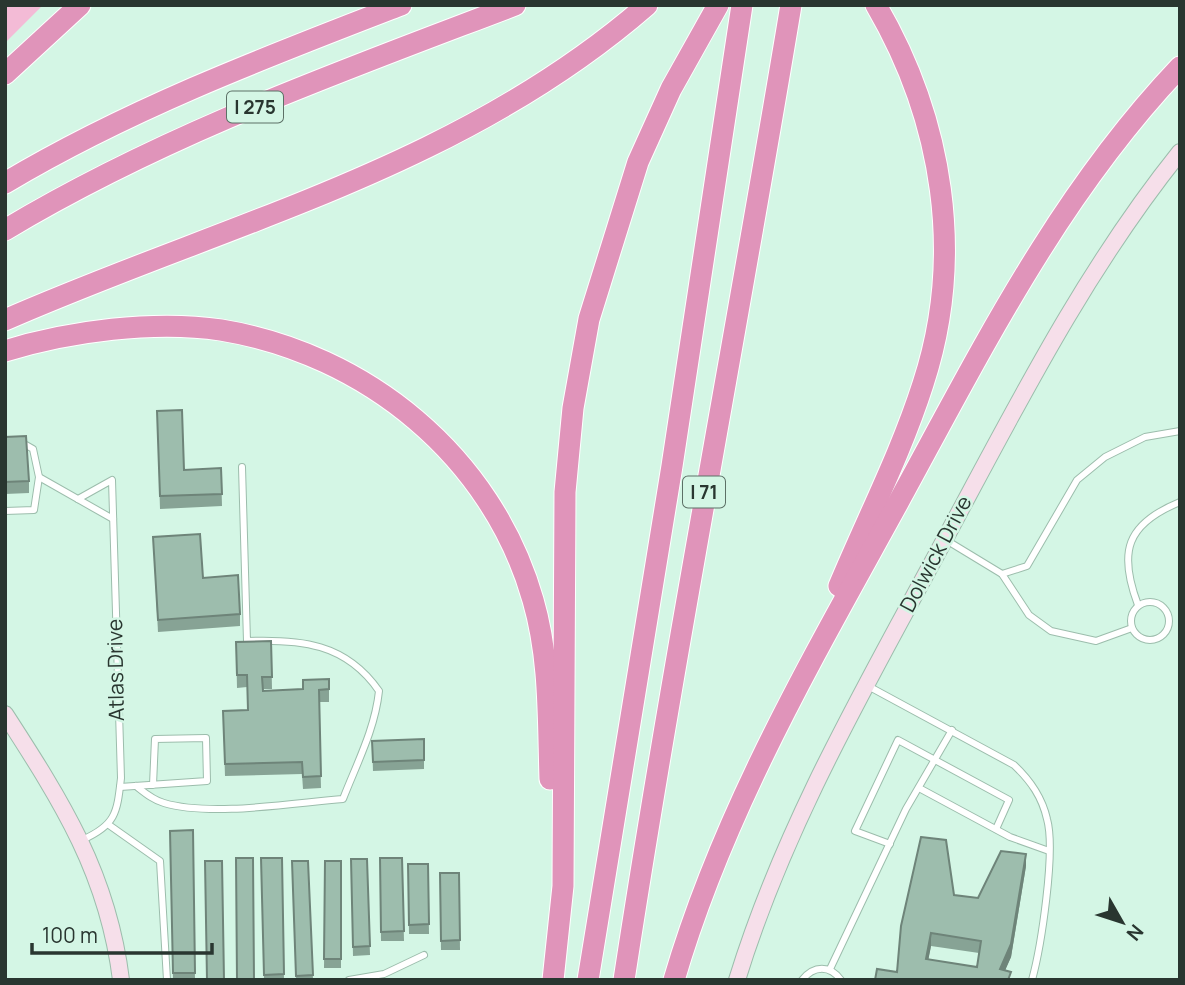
<svg xmlns="http://www.w3.org/2000/svg" width="1185" height="985" font-family="Manrope,sans-serif">
  <style>
    .green { fill: #f3bbd6 }
    .lines { fill: none; stroke-linecap: round; stroke-linejoin: round }
    .service-casing { stroke: #9cbdac; stroke-width: 8 }
    .secondary-casing { stroke: #9cbdac; stroke-width: 18 }
    .motorway-casing { stroke: #fff; stroke-width: 23 }
    .service { stroke: #fff; stroke-width: 6 }
    .secondary { stroke: #f6dfea; stroke-width: 16 }
    .motorway { stroke: #e094ba; stroke-width: 21 }
    .wall { fill: #87a395; fill-rule: evenodd }
    .shaded-wall { fill: #6e8479 }
    .building { fill: #9dbdad; stroke: #6e8479; stroke-width: 2; fill-rule: evenodd }
    .labels { text-anchor: middle; stroke-width: 5; stroke-linejoin: round; paint-order: stroke }
    .shield { fill: #d4f6e5; stroke: #5c7066; stroke-width: 2 }
    .shield-label { font-size: 19px; font-weight: bold; fill: #293630 }
    .street-label { font-size: 21px; fill: #293630; stroke: #d4f6e5 }
  </style>
  <rect width="100%" height="100%" fill="#d4f6e5"/>
  <path class="green" d="M5,5H43L5,43Z"/>
  <g class="lines">
    <g class="service-casing">
      <g id="service">
        <path d="M5,446L26,445L33,449L39,477L113,519"/>
        <path d="M78,499L112,480L121,778C117,813 116,825 82,840"/>
        <path d="M5,511L34,510L39,477"/>
        <path d="M946,540L1002,574L1029,615L1051,631L1096,641L1132,628"/>
        <path d="M1002,574L1027,566L1077,480L1105,457L1145,437L1180,431"/>
        <circle cx="1150" cy="621" r="19"/>
        <path d="M1138,605C1118,552 1126,524 1180,502"/>
        <path d="M868,686L1014,765C1031,781 1042,797 1047,819C1056,851 1041,947 1032,980"/>
        <path d="M136,786C145,793 153,800 164,803C211,817 293,803 343,799C357,763 375,729 379,691C346,643 300,639 247,641L242,467"/>
        <path d="M120,787L207,781L206,738L155,739L153,785"/>
        <path d="M919,788L1010,837L1049,851"/>
        <path d="M109,825L160,861L167,980"/>
        <path d="M890,844L855,831L898,740L1009,800L996,829"/>
        <path d="M830,969L906,809L952,730"/>
        <path d="M349,980L384,974L424,955"/>
        <path d="M802,980C814,965 830,965 841,980"/>
      </g>
    </g>
    <g class="secondary-casing">
      <g id="secondary">
        <path d="M5,714C62,802 108,874 121,980"/>
        <path d="M737,980C784,827 864,689 939,550C1013,413 1082,274 1180,152"/>
      </g>
    </g>
    <g class="motorway-casing">
      <g id="motorway">
        <path d="M5,74L80,5"/>
        <path d="M5,183C129,109 266,57 401,5"/>
        <path d="M5,230C165,134 342,71 515,5"/>
        <path d="M5,320C226,223 460,168 647,5"/>
        <path d="M5,351C69,331 155,320 221,330C366,354 492,456 533,600C550,658 548,719 550,779"/>
        <path d="M839,586C867,519 901,453 923,384C965,256 943,120 876,5"/>
        <path d="M553,980L563,886L565,492L573,408L589,319L638,162L671,89L718,5"/>
        <path d="M588,980L672,466L742,5"/>
        <path d="M624,980C674,654 737,330 791,5"/>
        <path d="M674,980C724,809 814,656 899,501C982,349 1059,194 1180,67"/>
      </g>
    </g>
    <use href="#service" class="service"/>
    <use href="#secondary" class="secondary"/>
    <use href="#motorway" class="motorway"/>
  </g>
  <g class="wall">
    <path d="M157,411L184,470L221,468L222,506L160,509Z"/>
    <path d="M5,437L29,481V493L5,494Z"/>
    <path d="M153,537L203,578L240,614V626L158,632Z"/>
    <path d="M271,641L272,689H263V691L303,689L329,679V702H319L321,788L303,789L302,774L225,776L223,711L248,710L247,687L237,688L236,642Z"/>
    <path d="M424,739V769L373,771L372,741Z"/>
    <path d="M193,830L195,980H173L170,831Z"/>
    <path d="M261,858H282L284,980H264Z"/>
    <path d="M380,858H402L404,941H381Z"/>
    <path d="M351,859H367L370,955L353,956Z"/>
    <path d="M292,861H308L313,980H296Z"/>
    <path d="M325,861H341V968H324Z"/>
    <path d="M408,864H428L429,934H409Z"/>
    <path d="M1026,866L1011,957L1005,970L1011,980L897,972L954,895L978,898ZM931,946L979,953L977,967L928,960Z"/>
    <path d="M440,873H459L460,950H441Z"/>
  </g>
  <g class="shaded-wall">
    <path d="M1026,854V866L1011,957L1001,980L1000,969Z"/>
    <path d="M931,933V946L926,972V959Z"/>
  </g>
  <g class="building">
    <path d="M182,410L184,470L221,468L222,494L160,496L157,411Z"/>
    <path d="M26,436L29,481L5,482V437Z"/>
    <path d="M200,534L203,578L238,575L240,614L158,620L153,537Z"/>
    <path d="M271,641L272,677H262L263,691L303,689V680L329,679V689L319,690L321,776L303,777L302,762L225,764L223,711L248,710L247,675H237L236,642Z"/>
    <path d="M424,739V760L373,762L372,741Z"/>
    <path d="M193,830L195,973H173L170,831Z"/>
    <path d="M921,837L946,840L954,895L978,898L1001,851L1026,854L1011,944L1000,969L1011,972L1008,980H875L877,969L897,972L901,926ZM931,933L981,941L977,967L926,959Z"/>
    <path d="M236,858H253L254,980H237Z"/>
    <path d="M261,858H282L284,974L264,975Z"/>
    <path d="M380,858H402L404,931L381,932Z"/>
    <path d="M351,859H367L370,946L353,947Z"/>
    <path d="M205,861H222L224,980H207Z"/>
    <path d="M292,861H308L313,975L296,976Z"/>
    <path d="M325,861H341V959H324Z"/>
    <path d="M408,864H428L429,924L409,925Z"/>
    <path d="M440,873H459L460,940L441,941Z"/>
  </g>
  <g class="labels">
    <g class="shield">
      <rect x="227" y="91.5" width="56" height="31" rx="5"/>
      <rect x="683" y="476.5" width="42" height="31" rx="5"/>
    </g>
    <g class="shield-label">
      <text x="255" y="114">I 275</text>
      <text x="704" y="499">I 71</text>
    </g>
    <g class="street-label">
      <text transform="translate(936 554) rotate(-62)" y="7">Dolwick Drive</text>
      <text transform="translate(116 670) rotate(-91)" y="7">Atlas Drive</text>
    </g>
  </g>
  <rect width="1185" height="985" fill="none" stroke="#293630" stroke-width="14"/>
  <g transform="translate(1122 922) rotate(129)" stroke="#d4f6e5" stroke-width="5" paint-order="stroke">
  <path d="M0-5L12 26L0 18L-12 26Z" fill="#293630"/>
  <text y="-10" font-size="19" font-weight="bold" text-anchor="middle" fill="#293630">N</text>
  </g>
  <path d="M32 943v10h180v-10" fill="none" stroke="#293630" stroke-width="3.5"/>
  <text x="42" y="943" font-size="21" fill="#293630" stroke="#d4f6e5" stroke-width="5" paint-order="stroke">100 m</text>
</svg>
